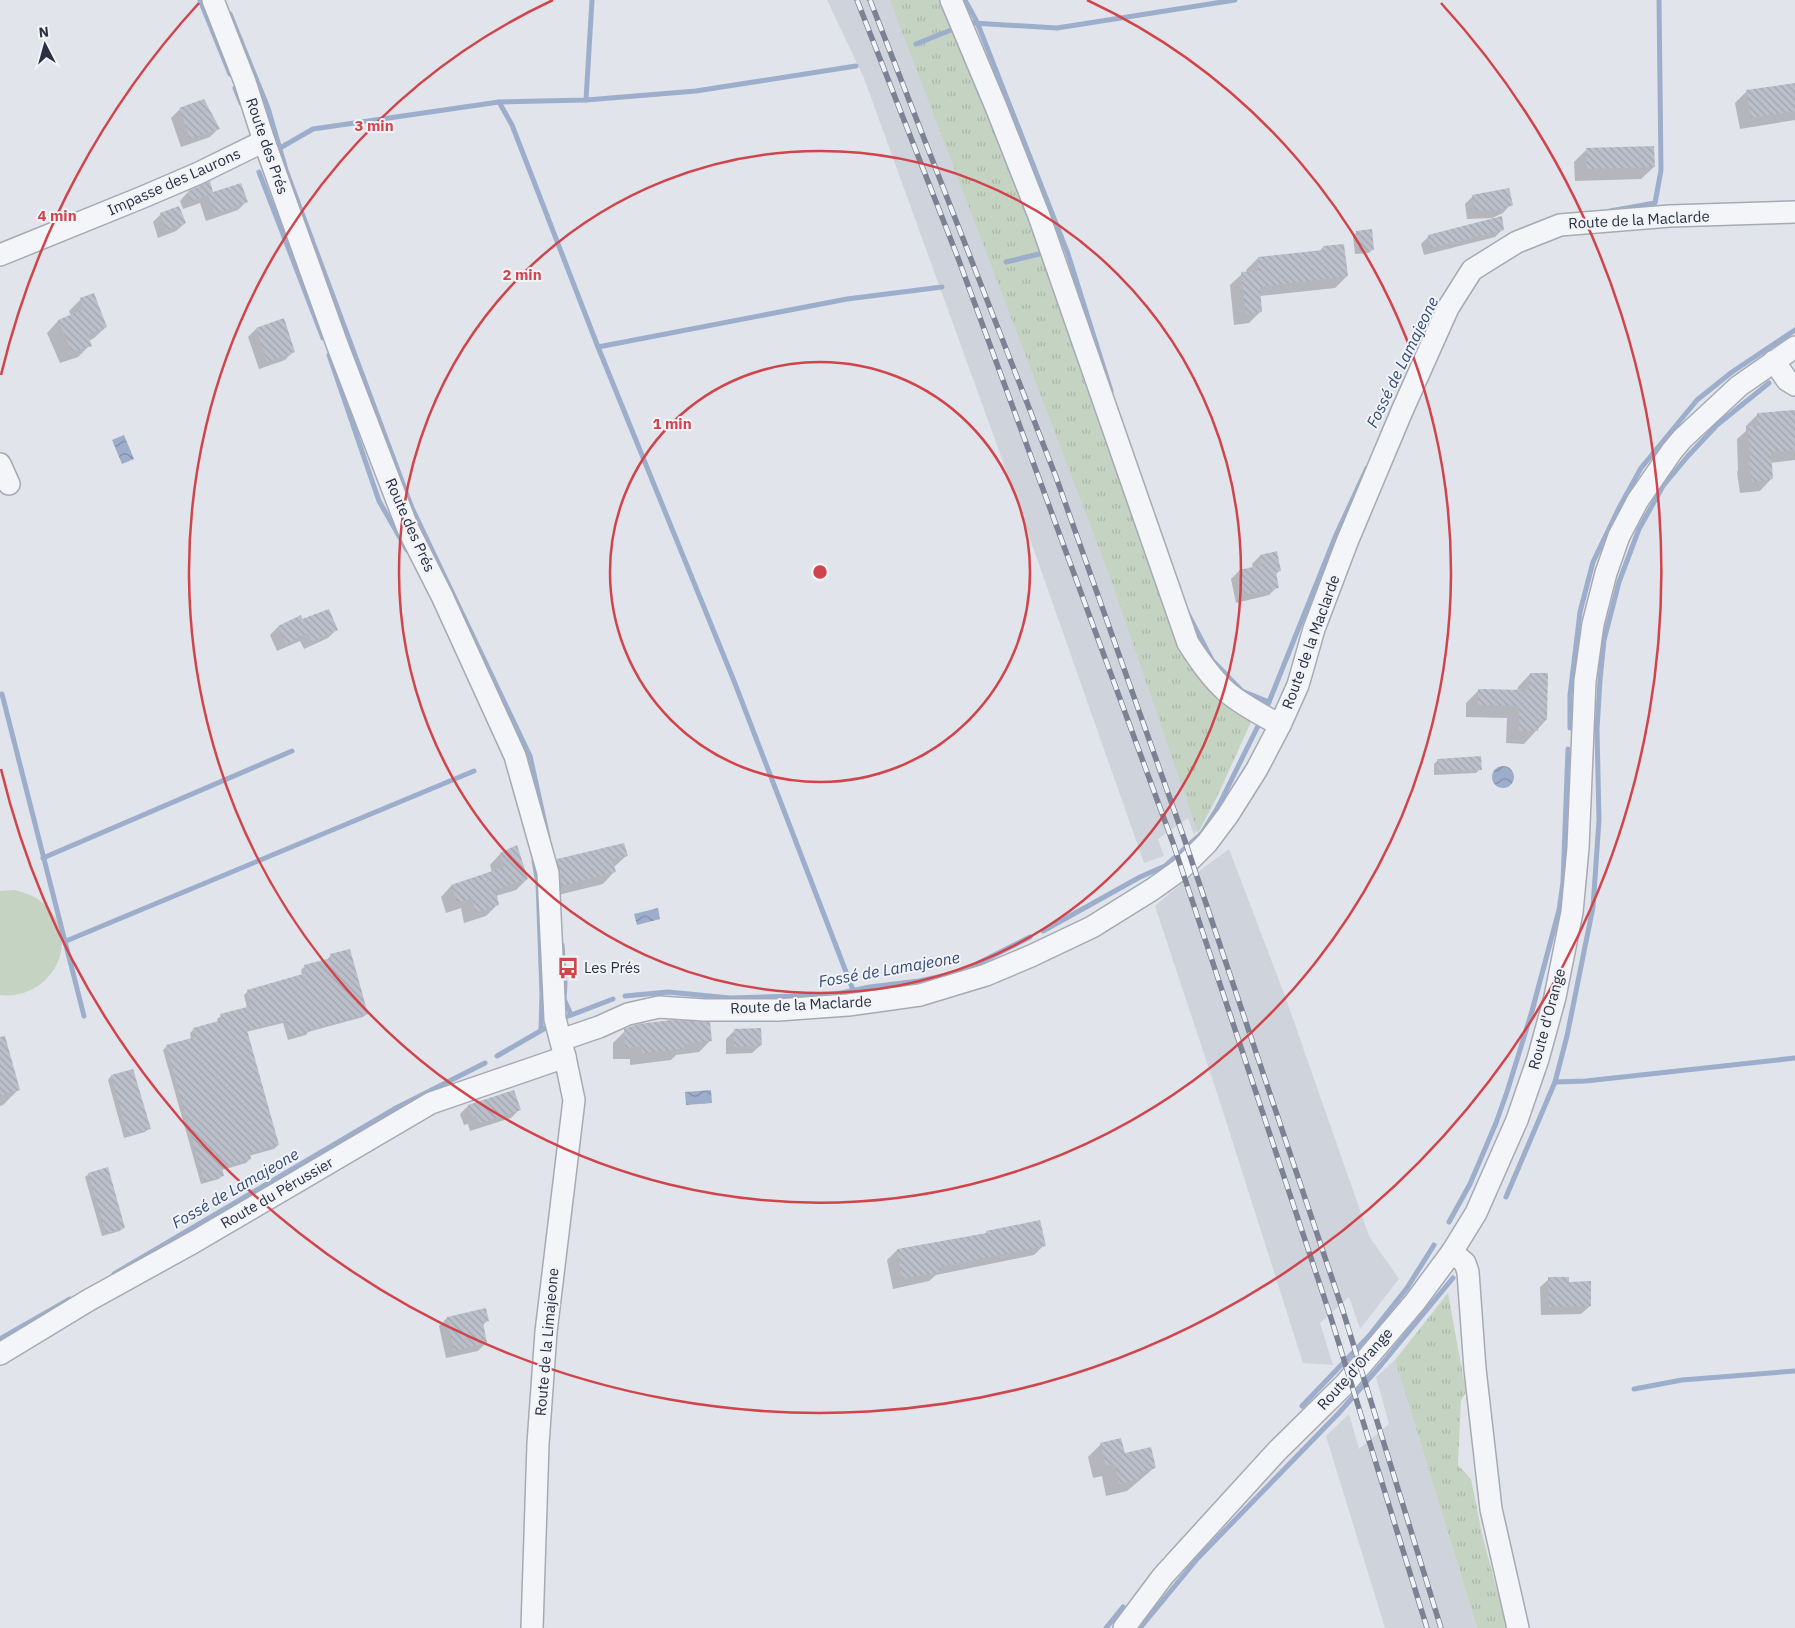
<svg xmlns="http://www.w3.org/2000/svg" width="1795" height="1628" font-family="'IBM Plex Sans',sans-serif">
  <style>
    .built { fill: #cfd3dc }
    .grass { fill: url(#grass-tufts) }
    .garden { fill: #c5d4c2 }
    .water { fill: url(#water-waves) }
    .shadow { fill: #0003 }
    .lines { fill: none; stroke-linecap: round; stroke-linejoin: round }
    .stream { stroke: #9caecb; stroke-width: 5 }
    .building { fill: url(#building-back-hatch) }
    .minor-casing { stroke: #a6aab4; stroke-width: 24 }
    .minor { stroke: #f4f5f8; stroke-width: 21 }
    .rail-casing { stroke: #7a8294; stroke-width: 5.5 }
    .rail { stroke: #f1f3f7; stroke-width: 4; stroke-dasharray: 11; stroke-linecap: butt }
    .ring { fill: none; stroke: #d1444c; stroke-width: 2.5 }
    .labels { text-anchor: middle; stroke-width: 4; stroke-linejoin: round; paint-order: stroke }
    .street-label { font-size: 15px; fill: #293042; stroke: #f1f3f7 }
    .poi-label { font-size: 15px; fill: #293042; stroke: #f1f3f7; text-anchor: start }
    .water-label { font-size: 16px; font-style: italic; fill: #324a78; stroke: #f1f3f7 }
    .centre { fill: #d1444c; stroke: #f1f3f7; stroke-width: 2.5 }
    .ring-label { font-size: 15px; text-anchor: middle; font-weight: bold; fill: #d1444c; stroke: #f1f3f7; stroke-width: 4; stroke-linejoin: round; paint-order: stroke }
  </style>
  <defs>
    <pattern id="grass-tufts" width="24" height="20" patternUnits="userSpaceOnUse" patternTransform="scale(1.25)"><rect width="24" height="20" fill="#c5d4c2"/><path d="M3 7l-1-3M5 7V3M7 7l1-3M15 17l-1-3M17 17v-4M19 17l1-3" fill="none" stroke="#a9b6a8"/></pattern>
    <pattern id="water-waves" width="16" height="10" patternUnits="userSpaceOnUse" patternTransform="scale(1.25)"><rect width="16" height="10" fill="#9caecb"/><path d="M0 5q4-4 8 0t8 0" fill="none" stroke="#7f8ea6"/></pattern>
    <pattern id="building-back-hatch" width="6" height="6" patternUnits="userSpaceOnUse" patternTransform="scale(1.25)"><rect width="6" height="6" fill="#bbbfca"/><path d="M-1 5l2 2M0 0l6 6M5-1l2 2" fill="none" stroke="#a1a4af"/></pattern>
  </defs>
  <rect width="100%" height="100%" fill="#e1e4ea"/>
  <g class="built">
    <path d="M827,0H908L1202,823L1194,835L1188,818L1158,839L1164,856L1144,863L1002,459L864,78Z"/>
    <path d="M1229,849L1285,996L1369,1236L1399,1279L1360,1329L1349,1297L1320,1323L1333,1365L1303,1363L1218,1096L1155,906L1175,889Z"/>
    <path d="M1395,1360L1477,1628H1385L1326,1436L1349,1414L1359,1449L1389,1424L1376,1377Z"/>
  </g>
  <g class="grass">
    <path d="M890,0H946L1011,158L1171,619L1245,716L1251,722L1217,797L1198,833L1110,577Z"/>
    <path d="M1448,1293L1466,1392L1461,1400L1458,1465L1471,1479L1482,1534L1507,1628H1477L1395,1360Z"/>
  </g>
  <path class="garden" d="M15,890C26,893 36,896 45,905C84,940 51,1001 0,995V891Z"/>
  <g class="water">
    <path d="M124,435L134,459L122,464L112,440Z"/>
    <circle cx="1503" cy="777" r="11"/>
    <path d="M658,908L660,919L637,925L634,914Z"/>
    <path d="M711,1090L712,1103L686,1105L685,1092Z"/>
  </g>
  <g class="shadow">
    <path d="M1795,84V120L1740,129L1735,103L1747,91Z"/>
    <path d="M204,100L218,129L210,137L181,147L171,118L179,110Z"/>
    <path d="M1587,149L1654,167L1641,179L1575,181L1574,162Z"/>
    <path d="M209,183L212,194L246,202L238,210L206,221L200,203L183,209L180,201L188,192Z"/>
    <path d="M1473,196L1511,204L1503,213L1492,218L1467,219L1465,204Z"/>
    <path d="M161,214L185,223L176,231L158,238L153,222Z"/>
    <path d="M1501,217L1502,230L1495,237L1424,255L1421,244L1428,237Z"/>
    <path d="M1357,232L1373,249L1369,253L1355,254L1353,236Z"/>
    <path d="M1323,247L1347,276L1335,288L1260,296L1261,311L1249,323L1234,325L1230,285L1242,274L1247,273L1246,270L1258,258L1319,252Z"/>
    <path d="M81,299L106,327L94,338L89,341L90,345L78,357L60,363L47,333L58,321L71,316L69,311Z"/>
    <path d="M256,329L294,351L285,360L259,369L248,337Z"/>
    <path d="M1795,411V460L1770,463L1772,478L1760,491L1740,493L1737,472L1738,470L1737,439L1746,431V426L1758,414Z"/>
    <path d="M1276,552L1280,570L1275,575L1277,587L1269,595L1236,603L1231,579L1239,571L1253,568L1252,564L1260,556Z"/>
    <path d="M300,617L302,621L336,630L328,638L304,649L300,641L277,651L270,635L278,627Z"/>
    <path d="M1530,674L1546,720L1524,744L1506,743L1507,718L1466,717V703L1479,690L1517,691L1518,687Z"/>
    <path d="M1438,760L1480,769L1476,773L1434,775V764Z"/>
    <path d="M500,854L527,879L516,890L496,896L497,905L486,916L464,923L461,908L446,913L441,897L451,886L492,872L490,865Z"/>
    <path d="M627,855L613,868L614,872L603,884L550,897L546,872L558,860Z"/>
    <path d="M331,955L367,1014L363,1017L308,1032L306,1035L288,1040L283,1023L246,1032L278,1145L274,1149L249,1156L250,1159L246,1163L222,1170L223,1175L219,1179L201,1184L163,1050L167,1046L191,1039L190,1033L193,1030L218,1023L217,1019L221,1016L247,1008L244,995L248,991L302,975L301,970L305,966L327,960Z"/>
    <path d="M735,1030L761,1045L752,1053L726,1054V1039Z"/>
    <path d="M625,1031L711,1040L699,1052L676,1055L671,1060L630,1065V1059H613V1043Z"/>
    <path d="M0,1057L18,1090L3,1105L0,1106Z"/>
    <path d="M133,1070L149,1128L145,1132L124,1138L108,1080L111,1076Z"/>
    <path d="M468,1106L519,1110L511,1118L470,1131L468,1124L464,1125L460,1114Z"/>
    <path d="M89,1174L124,1227L120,1231L102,1236L85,1177Z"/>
    <path d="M987,1232L1044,1245L1034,1255L936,1275L929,1281L893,1289L887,1260L897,1250L984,1234Z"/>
    <path d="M1549,1279L1590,1306L1581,1314L1541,1315L1540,1287Z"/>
    <path d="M447,1318L488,1320L482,1326L486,1343L478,1351L446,1358L439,1326Z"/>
    <path d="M1101,1444L1124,1454L1154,1468L1127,1491L1106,1496L1102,1476L1093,1478L1088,1457Z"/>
  </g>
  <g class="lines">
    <g class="stream">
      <path d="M200,0L230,74"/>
      <path d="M965,0L977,22L1068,254L1111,391"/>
      <path d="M230,14L268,108L286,170L412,508L530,756L548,837"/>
      <path d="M972,23L1057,28L1235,0"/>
      <path d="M916,44L951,30"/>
      <path d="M235,88L241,103"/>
      <path d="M586,100L696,91L856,66"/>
      <path d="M499,102L512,125L598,347L734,681L853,990"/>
      <path d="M280,148L313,129L499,102L586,100L592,0"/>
      <path d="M259,172L323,338"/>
      <path d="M1610,211L1655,203L1661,170L1659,0"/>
      <path d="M1006,262L1039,254"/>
      <path d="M598,347L847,299L942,287"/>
      <path d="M329,355L379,501L407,550"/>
      <path d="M1188,614L1212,660L1242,691L1269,702"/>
      <path d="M2,694L84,1016"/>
      <path d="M1267,707L1336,535L1367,468"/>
      <path d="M1570,728V695L1580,612L1593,562L1619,508L1641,468L1697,400L1732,372L1795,330"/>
      <path d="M43,858L292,751"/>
      <path d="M534,861L538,883L542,994L541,1030"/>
      <path d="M1043,931L1140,877L1165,866L1202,833L1218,807L1258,726"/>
      <path d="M66,941L474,771"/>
      <path d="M562,945L565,984L564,999L571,1015"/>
      <path d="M625,996L668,992L730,998L831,995L870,987L919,981L961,972L1030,937"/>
      <path d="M566,1017L613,999"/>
      <path d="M497,1056L549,1026"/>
      <path d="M1555,1082L1586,1081L1795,1058"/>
      <path d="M1506,1197L1555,1082L1567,1036L1593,907L1599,820L1597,729L1600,680L1604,640L1619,582L1639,529L1663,486L1688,456L1717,425L1769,383"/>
      <path d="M1449,1222L1470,1184L1496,1123L1507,1092L1532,1011L1559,910L1563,882L1568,749"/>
      <path d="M114,1274L396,1108L485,1063"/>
      <path d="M0,1339L70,1299"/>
      <path d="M1634,1389L1682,1380L1795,1371"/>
      <path d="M1302,1406L1369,1336L1407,1288L1434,1245"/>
      <path d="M1106,1628L1123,1607"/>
      <path d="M1140,1628L1198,1558L1338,1414L1381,1365L1453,1278"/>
    </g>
  </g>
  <g class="building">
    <path d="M1795,83V111L1751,118L1746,90Z"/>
    <path d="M204,99L220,129L190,139L179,108Z"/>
    <path d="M1654,146L1655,167L1587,169L1586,148Z"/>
    <path d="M210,181L213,192L241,183L248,202L215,214L208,195L191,201L188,191Z"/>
    <path d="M1509,188L1513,205L1501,210L1475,211L1472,195Z"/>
    <path d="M179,206L186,223L167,231L160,213Z"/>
    <path d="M1502,216L1504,230L1431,248L1428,235Z"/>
    <path d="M1372,229L1374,250L1358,251L1356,231Z"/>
    <path d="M1344,244L1348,276L1260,287L1262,312L1246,314L1241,272L1258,271V257L1323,250V246Z"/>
    <path d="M94,293L107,327L88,335L92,346L72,352L58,320L84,309L80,298Z"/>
    <path d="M284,318L295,352L267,362L256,328Z"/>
    <path d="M1795,410V450L1771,452L1773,479L1752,482L1748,459L1750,458L1748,426H1758L1757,413Z"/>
    <path d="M1277,551L1281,571L1276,572L1279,588L1244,595L1239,570L1262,565L1260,555Z"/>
    <path d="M329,609L338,630L312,642L308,633L286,644L278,626L301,615L302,619Z"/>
    <path d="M1530,673H1548L1547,720H1539L1538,731H1519V706L1478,705V689L1529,690Z"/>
    <path d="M1481,756L1482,770L1438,771L1437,759Z"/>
    <path d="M624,843L628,856L612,860L616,872L561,886L560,872L557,859Z"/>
    <path d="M517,845L528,879L496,890L499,905L475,913L472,898L457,903L451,885L504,867L500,853Z"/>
    <path d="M350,949L368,1014L310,1030L311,1031L291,1037L286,1020L247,1030L279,1145L250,1153L251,1159L222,1167L224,1176L204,1181L166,1045L195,1037L193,1028L222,1020L220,1014L251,1006L247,990L306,973L304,965L331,958L330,954Z"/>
    <path d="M672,1020L710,1022L712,1041L684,1044V1049L642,1053L641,1047L625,1048L624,1029L638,1024Z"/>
    <path d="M761,1028L762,1045L734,1047V1029Z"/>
    <path d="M5,1036L20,1090L0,1096V1037Z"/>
    <path d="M133,1069L151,1129L128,1135L111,1075Z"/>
    <path d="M514,1090L521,1110L478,1124L476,1116L472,1117L468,1105Z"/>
    <path d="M108,1167L125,1228L106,1233L88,1173Z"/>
    <path d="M1040,1220L1046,1246L940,1267L941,1272L902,1279L897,1249L987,1233L986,1231Z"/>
    <path d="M1548,1277H1569V1282L1591,1281V1306L1549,1307Z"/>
    <path d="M486,1308L489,1321L483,1322L487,1343L454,1351L447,1317Z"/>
    <path d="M1121,1438L1125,1453L1151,1447L1156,1468L1140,1472L1141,1479L1119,1484L1115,1464L1106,1466L1100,1443Z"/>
  </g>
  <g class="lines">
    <g class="minor-casing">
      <g id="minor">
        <path d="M213,0L245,82L264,141L337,344L408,529L442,596L515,756L548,873L555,1019L565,1057L574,1100L546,1332L538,1444L532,1628"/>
        <path d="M951,0L996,107L1039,216L1188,643C1199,660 1211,678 1227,692C1242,705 1262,715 1280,725"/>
        <path d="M0,255L143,197L199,173L264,141"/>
        <path d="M1774,361L1787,380L1795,385"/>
        <path d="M0,464L9,484"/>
        <path d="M561,1040L599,1027L628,1014L659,1007L704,1010H778L848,1005L920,995L986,975L1031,956L1092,927L1153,889L1181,869L1207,843L1228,815L1257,769L1280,725L1298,685L1314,629L1347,542L1402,411L1448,308L1472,270L1517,242L1560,225L1670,216L1795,212"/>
        <path d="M1452,1252L1465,1263L1468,1272L1475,1369L1491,1509L1518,1628"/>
        <path d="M0,1354L89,1300L194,1242L431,1103L565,1057"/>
        <path d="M1124,1628L1163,1576L1277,1451L1345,1384L1398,1322L1415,1302L1452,1252L1476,1213L1517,1120L1538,1059L1555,997L1572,912L1578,848L1585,681L1593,624L1606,573L1619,536L1638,500L1672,451L1682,439L1739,386L1795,347"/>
      </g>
    </g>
    <use href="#minor" class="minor"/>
    <g class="rail-casing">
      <g id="rail">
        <path d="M857,0L958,258L1173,843L1331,1318L1427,1628"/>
        <path d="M870,0L1056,477L1184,838L1343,1311L1441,1628"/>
      </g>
    </g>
    <use href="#rail" class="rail"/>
  </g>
  <g class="ring">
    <circle cx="820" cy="572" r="210"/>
    <circle cx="820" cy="572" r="421"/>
    <path d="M1087 0A631 631 0 1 1 553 0"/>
    <path d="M1 375A842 842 0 0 1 199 3M1441 3A842 842 0 1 1 1 769"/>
  </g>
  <defs>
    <g id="bus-bare" transform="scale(1.725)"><path d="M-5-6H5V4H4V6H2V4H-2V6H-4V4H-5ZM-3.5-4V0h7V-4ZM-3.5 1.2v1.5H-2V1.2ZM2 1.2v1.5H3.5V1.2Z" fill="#d1444c" stroke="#f1f3f7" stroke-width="2.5" paint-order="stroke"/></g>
  </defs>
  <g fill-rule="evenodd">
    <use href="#bus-bare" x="568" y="968"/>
  </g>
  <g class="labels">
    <g class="street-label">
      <text transform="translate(267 146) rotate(71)" y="5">Route des Prés</text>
      <text transform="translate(174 182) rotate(-24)" y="5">Impasse des Laurons</text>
      <text transform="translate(1639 220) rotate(-3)" y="5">Route de la Maclarde</text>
      <text transform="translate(410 525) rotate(66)" y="5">Route des Prés</text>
      <text transform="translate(1311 642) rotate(-70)" y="5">Route de la Maclarde</text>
      <text transform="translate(801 1005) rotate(-3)" y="5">Route de la Maclarde</text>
      <text transform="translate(1547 1019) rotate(-75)" y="5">Route d'Orange</text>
      <text transform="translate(277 1193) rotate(-30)" y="5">Route du Pérussier</text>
      <text transform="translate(547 1342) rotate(-85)" y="5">Route de la Limajeone</text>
      <text transform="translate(1355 1369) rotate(-48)" y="5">Route d'Orange</text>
    </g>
    <g class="poi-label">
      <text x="584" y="973">Les Prés</text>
    </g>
    <g class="water-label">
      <text transform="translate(1402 362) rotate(-64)" y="6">Fossé de Lamajeone</text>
      <text transform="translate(889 969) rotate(-10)" y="6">Fossé de Lamajeone</text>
      <text transform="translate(235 1188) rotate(-30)" y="6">Fossé de Lamajeone</text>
    </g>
  </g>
  <circle cx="820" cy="572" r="8" class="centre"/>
  <g class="ring-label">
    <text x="374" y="131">3 min</text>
    <text x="57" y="221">4 min</text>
    <text x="522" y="280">2 min</text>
    <text x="672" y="429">1 min</text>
  </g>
  <g transform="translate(45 45) rotate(354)" stroke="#f1f3f7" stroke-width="4" paint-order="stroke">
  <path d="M0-4L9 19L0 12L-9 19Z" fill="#293042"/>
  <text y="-8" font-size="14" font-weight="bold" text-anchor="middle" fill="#293042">N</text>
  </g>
</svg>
